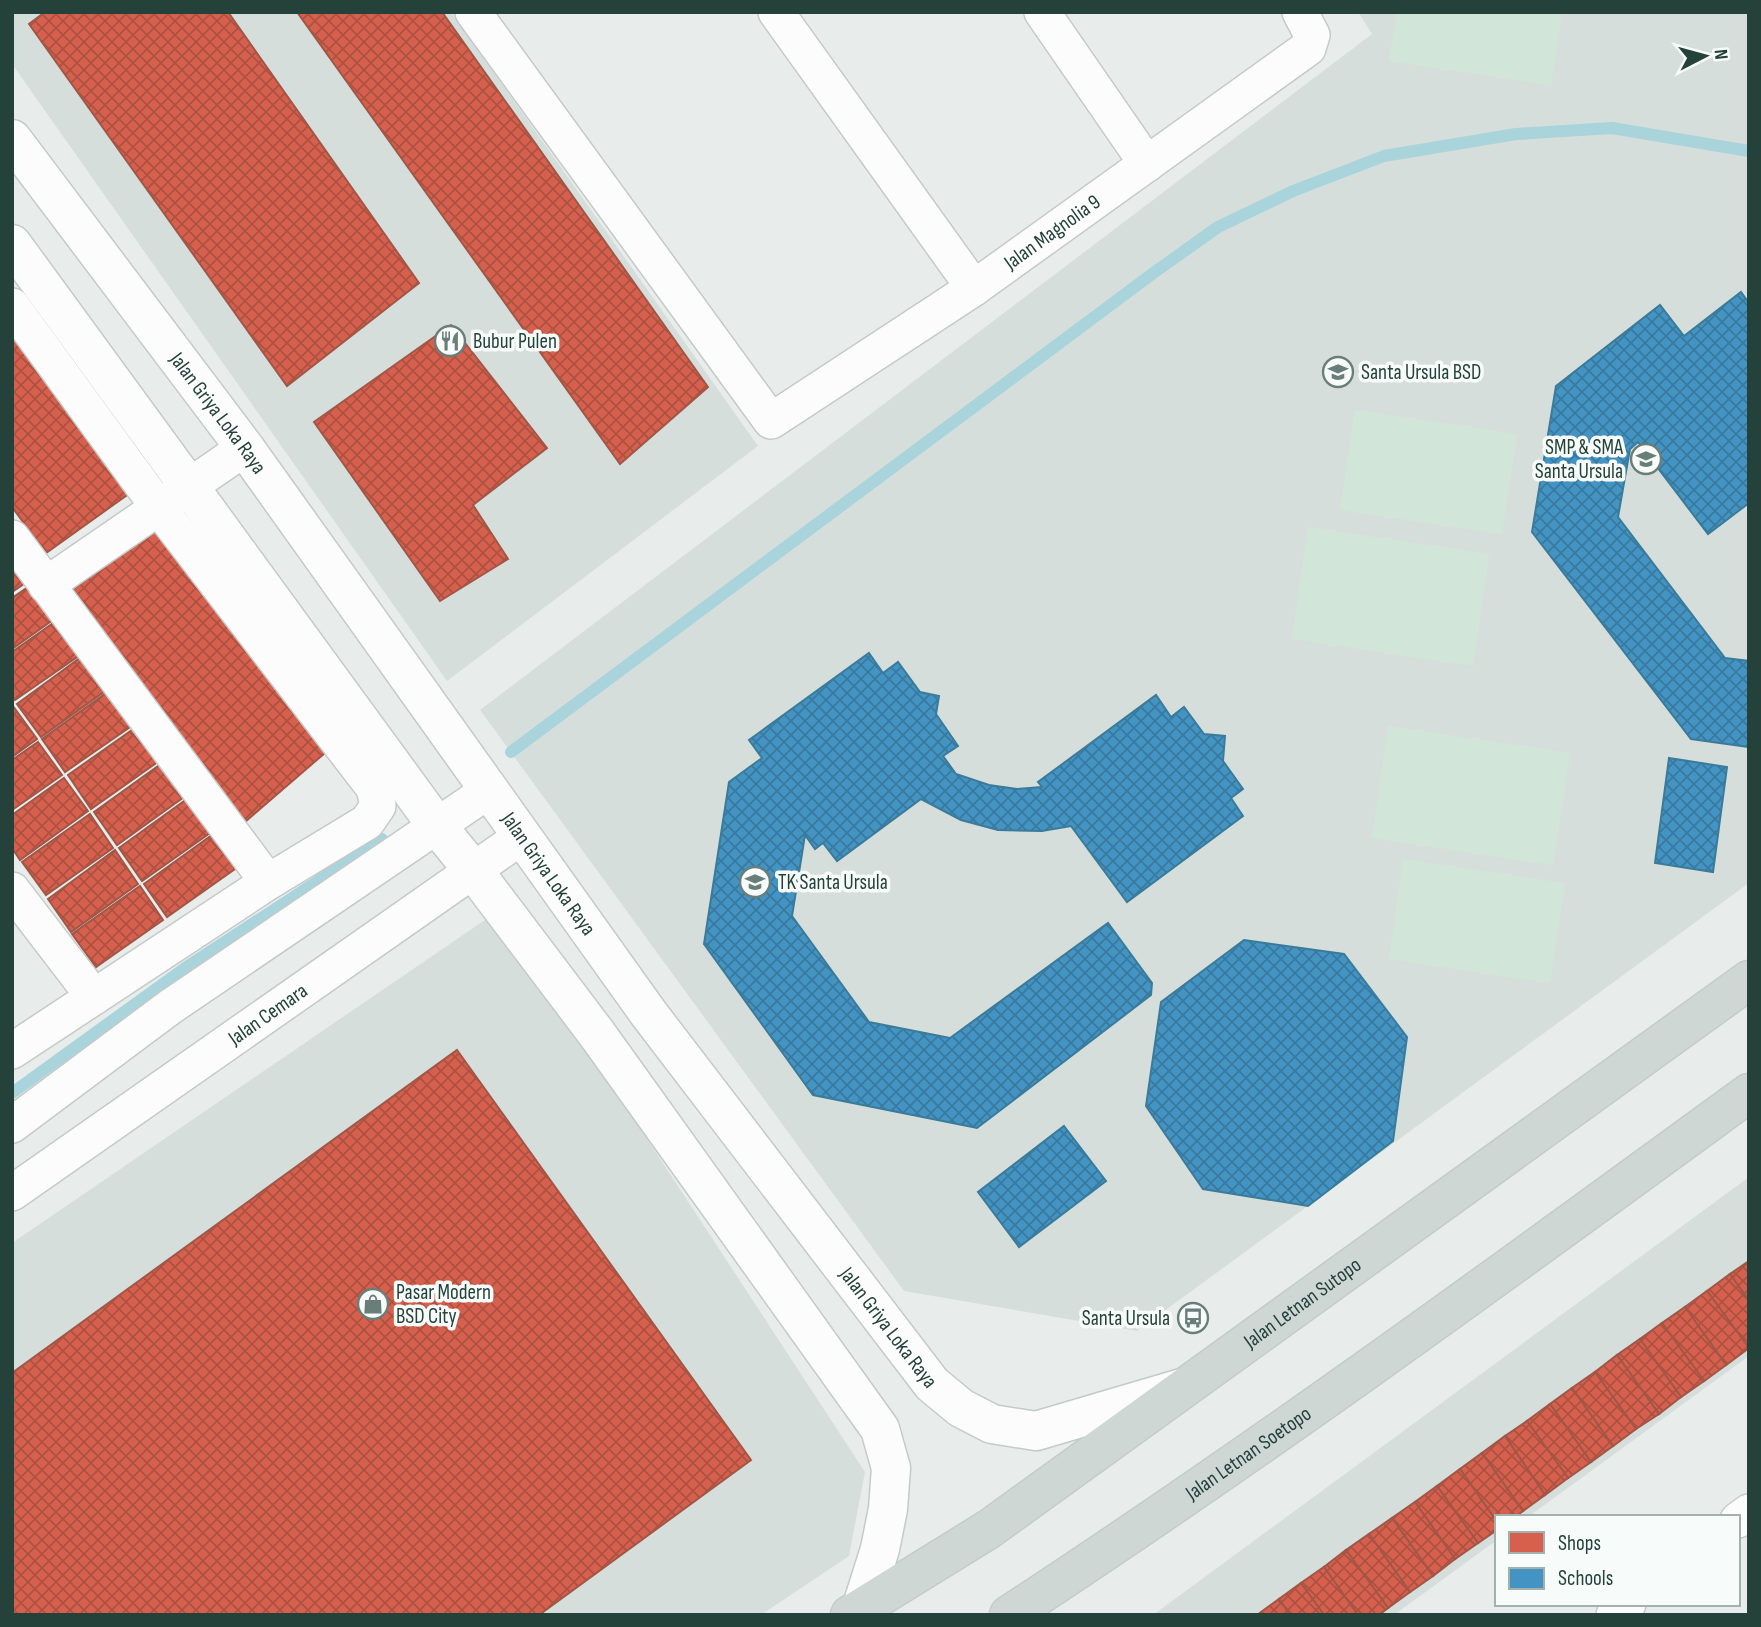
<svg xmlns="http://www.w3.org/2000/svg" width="1761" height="1627" font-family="'Sofia Sans Condensed',sans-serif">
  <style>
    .built { fill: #d6dedb }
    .pitch { fill: #d1e6d8 }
    .shops { fill: url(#shops-cross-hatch); stroke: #a15747; stroke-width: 2 }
    .schools { fill: url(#schools-cross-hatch); stroke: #3a7b9a; stroke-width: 2 }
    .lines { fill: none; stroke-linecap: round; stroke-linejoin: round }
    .stream { stroke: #a9d4db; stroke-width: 12 }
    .street-casing { stroke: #c5cac8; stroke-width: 38 }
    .secondary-casing { stroke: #c3cbc8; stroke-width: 41 }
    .primary-casing { stroke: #c3ccc9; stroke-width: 41 }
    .street { stroke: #fcfcfc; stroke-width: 35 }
    .secondary { stroke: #fcfcfc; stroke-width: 38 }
    .primary { stroke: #cfd7d5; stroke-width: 38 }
    .labels { text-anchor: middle; stroke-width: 7; stroke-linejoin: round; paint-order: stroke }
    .street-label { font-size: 21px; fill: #24423a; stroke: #f7fbf9 }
    .poi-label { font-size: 21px; fill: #24423a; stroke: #f7fbf9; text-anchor: start }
  </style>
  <defs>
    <pattern id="shops-cross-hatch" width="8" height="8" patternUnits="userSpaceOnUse" patternTransform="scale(1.75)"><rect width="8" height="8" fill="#d6604d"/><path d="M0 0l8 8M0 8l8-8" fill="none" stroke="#ad5141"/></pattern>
    <pattern id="schools-cross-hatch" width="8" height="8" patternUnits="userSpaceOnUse" patternTransform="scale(1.75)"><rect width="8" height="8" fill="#4393c3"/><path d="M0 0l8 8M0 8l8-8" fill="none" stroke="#387a9f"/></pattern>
  </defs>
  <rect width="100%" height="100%" fill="#e8edeb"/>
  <g class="built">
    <path d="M12,12H451L758,446L447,681L12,64Z"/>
    <path d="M1358,12H1749V883L1137,1331L904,1291L480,710L1372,34Z"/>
    <path d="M498,911L865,1472L849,1556L761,1615H12V1243Z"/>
    <path d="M1749,1177V1356L1528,1517H1497V1540L1394,1615H1153Z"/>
  </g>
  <g class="pitch">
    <path d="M1397,12H1562L1551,85L1389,61Z"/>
    <path d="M1355,410L1517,434L1502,534L1340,510Z"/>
    <path d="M1308,527L1489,554L1473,666L1292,639Z"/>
    <path d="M1388,726L1570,753L1553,865L1372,838Z"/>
    <path d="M1403,859L1565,883L1550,983L1389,959Z"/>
  </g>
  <g class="shops">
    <path d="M45,12H228L419,283L287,386L29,24Z"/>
    <path d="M297,12H442L708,387L620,464Z"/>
    <path d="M451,325L547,448L473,505L508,559L440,601L314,422Z"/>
    <path d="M12,328L130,493L46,553L12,507Z"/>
    <path d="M155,529L326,752L245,822L73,589Z"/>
    <path d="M12,553L31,579L12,592Z"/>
    <path d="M34,583L57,617L12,649V598Z"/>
    <path d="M59,619L83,653L15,700L12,697V652Z"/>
    <path d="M84,655L108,689L41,737L17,704Z"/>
    <path d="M109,691L133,725L65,772L42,739Z"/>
    <path d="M13,706L37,739L12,757V707Z"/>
    <path d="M135,728L159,761L91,809L68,775Z"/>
    <path d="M38,742L62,775L12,810V760Z"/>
    <path d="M161,764L184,797L117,845L94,812Z"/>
    <path d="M64,778L88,811L20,860L12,848V815Z"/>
    <path d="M187,799L210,833L142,881L119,848Z"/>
    <path d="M90,814L113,848L46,895L22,862Z"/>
    <path d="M212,835L235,869L167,917L144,884Z"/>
    <path d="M115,850L138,884L71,932L48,899Z"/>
    <path d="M140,886L163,920L96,967L72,934Z"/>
    <path d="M457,1050L751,1460L539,1615H12V1373Z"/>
    <path d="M1749,1261V1301L1730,1274Z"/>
    <path d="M1730,1274L1749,1301V1348L1707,1291Z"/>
    <path d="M1707,1291L1749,1348L1726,1365L1685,1307Z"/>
    <path d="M1685,1307L1726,1365L1704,1381L1662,1323Z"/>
    <path d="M1662,1323L1704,1381L1681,1397L1640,1339Z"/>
    <path d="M1640,1339L1681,1397L1659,1414L1617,1355Z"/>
    <path d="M1617,1355L1659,1414L1636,1429L1595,1372Z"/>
    <path d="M1595,1372L1636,1429L1613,1446L1572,1388Z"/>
    <path d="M1572,1388L1613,1446L1591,1462L1550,1404Z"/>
    <path d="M1550,1404L1591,1462L1568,1478L1527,1421Z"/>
    <path d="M1527,1421L1568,1478L1545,1495L1505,1436Z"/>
    <path d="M1505,1436L1545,1495L1523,1511L1482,1453Z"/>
    <path d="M1482,1453L1523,1511L1515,1517H1497V1522L1460,1469Z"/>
    <path d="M1460,1469L1497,1522V1530L1478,1543L1437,1486Z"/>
    <path d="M1437,1486L1478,1543L1455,1559L1415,1502Z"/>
    <path d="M1415,1502L1455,1559L1433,1576L1392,1518Z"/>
    <path d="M1392,1518L1433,1576L1410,1592L1369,1534Z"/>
    <path d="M1369,1534L1410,1592L1388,1608L1346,1550Z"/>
    <path d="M1346,1550L1388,1608L1379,1615H1358L1324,1567Z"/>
    <path d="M1324,1567L1358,1615H1324L1301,1583Z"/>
    <path d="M1301,1583L1324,1615H1290L1279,1599Z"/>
    <path d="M1279,1599L1290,1615H1257Z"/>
  </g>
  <g class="schools">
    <path d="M1741,292L1749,303V503L1708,534L1638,442L1630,449L1618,517L1725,658L1749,661V747L1691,739L1532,532L1556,386L1660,305L1684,336Z"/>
    <path d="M869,653L883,673L898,662L920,692L939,696L936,714L958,746L943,756L956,774L989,785L1017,789L1042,787L1038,782L1156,695L1171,717L1184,707L1204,734L1225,736L1223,761L1243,789L1231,798L1243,816L1127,902L1071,826L1042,831L998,830L961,820L921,799L837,861L823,843L815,849L805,835L792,916L869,1022L950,1038L1108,923L1152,983L1151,995L977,1128L813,1095L704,944L729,782L762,758L749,740Z"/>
    <path d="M1669,758L1727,767L1713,872L1655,863Z"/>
    <path d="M1244,940L1344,954L1407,1037L1393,1141L1308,1206L1203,1189L1146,1106L1161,1002Z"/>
    <path d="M1064,1126L1106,1181L1019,1247L978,1192Z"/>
  </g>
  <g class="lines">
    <g class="stream">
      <path d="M511,752L1152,274L1218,227L1293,191L1384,156L1516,134L1612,128L1749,151"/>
      <path d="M12,1093L185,968L382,839"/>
    </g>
    <g class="street-casing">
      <g id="street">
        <path id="s1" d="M473,12L771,421L974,288L1308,48L1312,35L1300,12"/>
        <path d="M776,12L974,288"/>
        <path d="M1042,12L1147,164"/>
        <path d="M12,306L159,508L374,788L378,806L367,822L268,882L12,1051"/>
        <path d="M12,538L268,882"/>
        <path d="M46,585L245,448"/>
        <path d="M12,890L94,997"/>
        <path d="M12,1125L170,1007L488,791"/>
        <path id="s2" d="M12,1193L521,837"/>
        <path d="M1738,1520L1749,1512"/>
        <path d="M1614,1615L1628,1604"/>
      </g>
    </g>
    <g class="secondary-casing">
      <g id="secondary">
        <path id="s3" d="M12,139L245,448L649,1014L932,1384L961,1408L992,1424L1036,1431L1182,1388"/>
        <path d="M12,244L437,826L473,870L597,1034L880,1429L891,1468L888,1509L880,1549L862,1606"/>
      </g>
    </g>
    <g class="primary-casing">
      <g id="primary">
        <path id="s4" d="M850,1615L989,1529L1749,980"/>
        <path id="s5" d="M1009,1615C1261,1450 1505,1271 1749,1093"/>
      </g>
    </g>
    <use href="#street" class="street"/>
    <use href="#secondary" class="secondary"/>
    <use href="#primary" class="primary"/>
  </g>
  <defs>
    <g id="restaurant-ring" transform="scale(1.575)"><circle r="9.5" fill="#f7fbf9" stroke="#697e78" stroke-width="1.5"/><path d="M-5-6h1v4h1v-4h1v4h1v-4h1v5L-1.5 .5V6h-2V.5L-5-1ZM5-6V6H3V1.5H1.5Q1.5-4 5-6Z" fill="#697e78"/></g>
    <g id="school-ring" transform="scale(1.575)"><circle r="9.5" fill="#f7fbf9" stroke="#697e78" stroke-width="1.5"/><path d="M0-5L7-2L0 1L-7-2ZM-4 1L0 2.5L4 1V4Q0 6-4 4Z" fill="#697e78"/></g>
    <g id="shop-ring" transform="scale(1.575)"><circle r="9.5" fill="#f7fbf9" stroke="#697e78" stroke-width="1.5"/><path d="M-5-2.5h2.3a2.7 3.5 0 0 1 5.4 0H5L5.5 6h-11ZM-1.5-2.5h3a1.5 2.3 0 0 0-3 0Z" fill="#697e78"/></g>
    <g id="bus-ring" transform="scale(1.575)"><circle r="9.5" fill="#f7fbf9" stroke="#697e78" stroke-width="1.5"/><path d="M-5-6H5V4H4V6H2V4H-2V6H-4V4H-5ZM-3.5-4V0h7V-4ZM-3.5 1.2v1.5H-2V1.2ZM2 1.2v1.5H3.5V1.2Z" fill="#697e78"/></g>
  </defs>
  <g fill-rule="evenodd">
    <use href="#restaurant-ring" x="450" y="341"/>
    <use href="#school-ring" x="1338" y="372"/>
    <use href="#school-ring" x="1646" y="459"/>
    <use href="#school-ring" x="755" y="882"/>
    <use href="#shop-ring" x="373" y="1304"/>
    <use href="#bus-ring" x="1193" y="1318"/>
  </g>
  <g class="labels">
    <g class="street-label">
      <text dy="7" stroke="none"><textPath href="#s1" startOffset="845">Jalan Magnolia 9</textPath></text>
      <text dy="7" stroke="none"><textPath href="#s3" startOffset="343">Jalan Griya Loka Raya</textPath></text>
      <text dy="7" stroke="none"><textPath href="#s3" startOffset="910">Jalan Griya Loka Raya</textPath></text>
      <text dy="7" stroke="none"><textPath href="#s2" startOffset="312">Jalan Cemara</textPath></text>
      <text dy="7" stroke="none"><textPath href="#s4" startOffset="550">Jalan Letnan Sutopo</textPath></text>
      <text dy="7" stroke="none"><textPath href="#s3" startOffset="1477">Jalan Griya Loka Raya</textPath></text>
      <text dy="7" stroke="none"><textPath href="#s5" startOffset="289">Jalan Letnan Soetopo</textPath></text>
    </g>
    <g class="poi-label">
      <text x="473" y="348">Bubur Pulen</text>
      <text x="1361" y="379">Santa Ursula BSD</text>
      <text x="1623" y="454" text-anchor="end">SMP &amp; SMA<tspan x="1623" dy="24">Santa Ursula</tspan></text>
      <text x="778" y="889">TK Santa Ursula</text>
      <text x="396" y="1299">Pasar Modern<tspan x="396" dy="24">BSD City</tspan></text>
      <text x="1170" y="1325" text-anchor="end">Santa Ursula</text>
    </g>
  </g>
  <rect width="1761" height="1627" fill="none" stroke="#24423a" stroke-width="28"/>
  <rect x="1495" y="1515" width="245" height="91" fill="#f7fbf9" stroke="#a3b1ad" stroke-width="2"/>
  <rect x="1509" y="1532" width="35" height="21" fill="#d6604d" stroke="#a3b1ad" stroke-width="2"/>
  <text x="1558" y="1550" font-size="21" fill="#24423a">Shops</text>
  <rect x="1509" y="1568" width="35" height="21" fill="#4393c3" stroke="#a3b1ad" stroke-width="2"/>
  <text x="1558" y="1585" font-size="21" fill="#24423a">Schools</text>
  <g transform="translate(1705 56) rotate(84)" stroke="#f7fbf9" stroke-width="5" paint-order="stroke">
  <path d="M0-5L12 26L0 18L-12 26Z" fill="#24423a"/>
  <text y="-10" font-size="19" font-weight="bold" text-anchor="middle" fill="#24423a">N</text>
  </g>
</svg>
